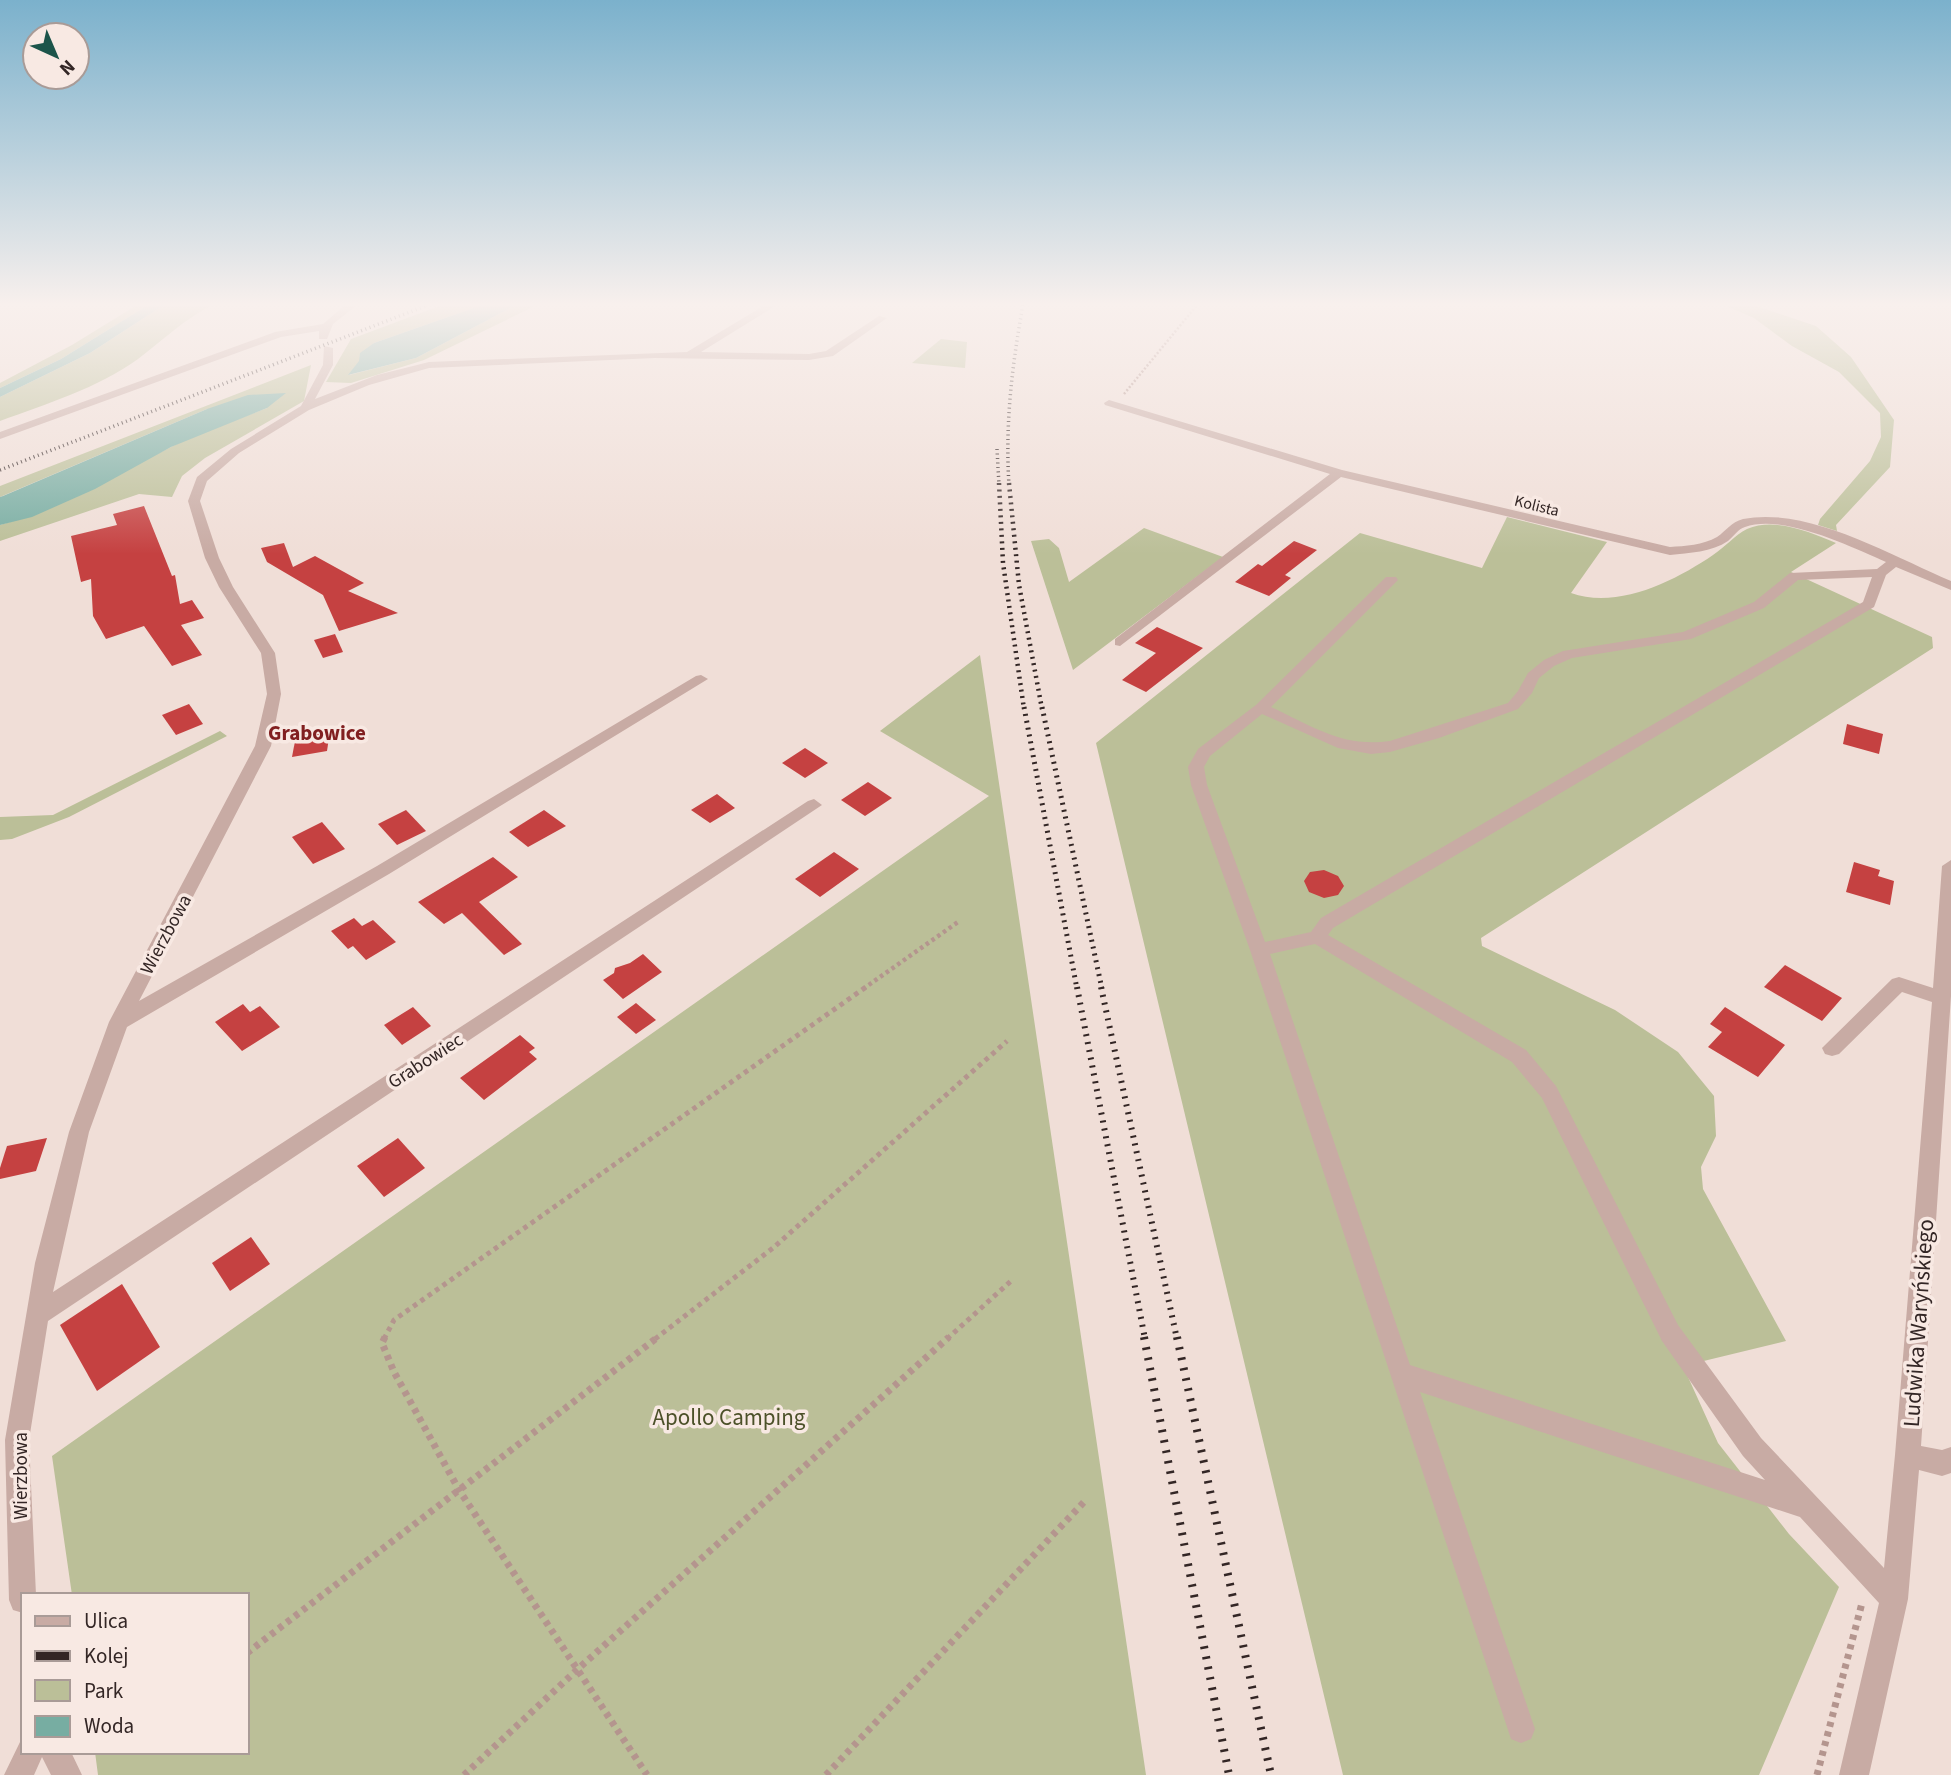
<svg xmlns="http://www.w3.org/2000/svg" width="1951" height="1775" font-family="'Source Sans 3',sans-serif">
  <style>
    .green { fill: #bbbf98 }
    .water { fill: #77ada2 }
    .building { fill: #c54141 }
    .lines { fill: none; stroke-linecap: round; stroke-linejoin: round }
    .path-far3 { stroke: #b4958e; stroke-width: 2.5; stroke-dasharray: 2 2; stroke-linecap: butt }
    .path-far2 { stroke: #b4958e; stroke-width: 4.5; stroke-dasharray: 3.5 3.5; stroke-linecap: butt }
    .path-far1 { stroke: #b4958e; stroke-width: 5; stroke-dasharray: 4.5 4.5; stroke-linecap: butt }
    .path { stroke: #b4958e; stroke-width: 7; stroke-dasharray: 5 5; stroke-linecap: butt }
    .minor { fill: #c8aba4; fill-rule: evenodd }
    .rail-far4 { stroke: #332625; stroke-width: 3.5; stroke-dasharray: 1 3.5; stroke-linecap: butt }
    .rail-far3 { stroke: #332625; stroke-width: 4.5; stroke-dasharray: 2 4.5; stroke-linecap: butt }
    .rail-far2 { stroke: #332625; stroke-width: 5; stroke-dasharray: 2 5; stroke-linecap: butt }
    .rail-far1 { stroke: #332625; stroke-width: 6; stroke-dasharray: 2 6; stroke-linecap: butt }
    .rail { stroke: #332625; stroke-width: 8; stroke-dasharray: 2.5 8; stroke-linecap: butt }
    .labels { text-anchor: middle; stroke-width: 7; stroke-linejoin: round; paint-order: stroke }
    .far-street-label { font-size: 16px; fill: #332625; stroke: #f8e9e3 }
    .street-label { font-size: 19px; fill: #332625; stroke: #f8e9e3 }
    .neighbourhood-label { font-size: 21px; font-weight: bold; fill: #811f20; stroke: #f8e9e3 }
    .near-street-label { font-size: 23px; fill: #332625; stroke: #f8e9e3 }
    .near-park-label { font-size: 23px; fill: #4c5129; stroke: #f8e9e3 }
  </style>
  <rect width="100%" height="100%" fill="#f0ded7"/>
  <g class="green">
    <path d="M137,305H148L61,359L0,388V383L72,345Z"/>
    <path d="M164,305H213C185,318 162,341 138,359C98,388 46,404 0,421V397L90,353Z"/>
    <path d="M442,305H482L374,343L349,375L416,358L516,305H537L424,360L351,383L326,382L351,339Z"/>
    <path d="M1724,305H1753L1816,326L1851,357L1894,420L1890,467L1836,525L1837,531L1818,525L1820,519L1870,461L1881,437L1880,413L1839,372L1792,346L1754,318Z"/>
    <path d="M941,339L967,342L965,368L912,363Z"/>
    <path d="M311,365L304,401L205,458L182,476L172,497L139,494L0,541V525C62,508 114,475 171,447C202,431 235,421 267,408L207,409L0,497V486Z"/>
    <path d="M1507,517L1607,542L1571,593C1617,610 1675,581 1713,555C1724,548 1735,535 1747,529C1775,517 1810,532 1836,543L1791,572L1932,637L1933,648L1481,938L1482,946L1615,1010L1678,1052L1714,1096L1716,1136L1701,1167L1703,1189L1786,1341L1683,1366L1718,1443L1789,1534L1839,1587L1759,1775H1343L1096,743L1360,533L1482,568Z"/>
    <path d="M1144,528L1223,557L1073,670L1031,541L1049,539L1059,548L1069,582Z"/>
    <path d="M980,655L1146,1775H98L95,1752H247V1595H72L52,1456L989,796L880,731Z"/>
    <path d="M220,731L227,736L69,817L12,839L0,840V817L53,815Z"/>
  </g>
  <g class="water">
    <path d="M148,305H164L90,353L0,397V388L61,359Z"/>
    <path d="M482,305H516L416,358L348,375L359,361L360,353L374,343Z"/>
    <path d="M286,393L267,408L171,447L95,489L32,517L0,525V497L3,496L207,409L248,395Z"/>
  </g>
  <g class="building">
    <path d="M144,506L172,576L175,575L180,604L192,600L204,618L181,625L202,655L172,666L144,626L106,639L93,616L91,579L81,582L71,536L117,525L113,514Z"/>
    <path d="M1294,541L1317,550L1285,575L1291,578L1269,596L1235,582L1258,564L1262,566Z"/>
    <path d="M284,543L293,567L315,556L364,583L348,591L398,613L339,631L323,595L267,562L261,548Z"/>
    <path d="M1157,627L1203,648L1146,692L1122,680L1156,653L1135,643Z"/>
    <path d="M335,634L343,652L323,658L314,640Z"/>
    <path d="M189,704L203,724L176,735L162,715Z"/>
    <path d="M1847,724L1883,734L1879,754L1843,744Z"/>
    <path d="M330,731L327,751L292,757L296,736Z"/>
    <path d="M805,748L828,763L805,778L782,763Z"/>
    <path d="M868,782L892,798L865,816L841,800Z"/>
    <path d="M717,794L735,808L710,823L691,810Z"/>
    <path d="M406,810L426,831L397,845L378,824Z"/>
    <path d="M544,810L566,826L528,847L509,832Z"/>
    <path d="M322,822L345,849L313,864L292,837Z"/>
    <path d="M834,852L859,869L820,897L795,879Z"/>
    <path d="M493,857L518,877L479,902L522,944L504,955L462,913L444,924L418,902Z"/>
    <path d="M1854,862L1880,870L1878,876L1894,881L1890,905L1846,892Z"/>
    <path d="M1324,870L1338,876L1344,886L1338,895L1324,898L1309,892L1304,881L1310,872Z"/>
    <path d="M354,918L362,926L373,920L396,942L366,960L353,946L348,949L331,931Z"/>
    <path d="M643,954L662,972L623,999L603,980L614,973L615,968L630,963Z"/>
    <path d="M1785,965L1842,998L1822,1021L1764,987Z"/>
    <path d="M636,1003L656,1020L636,1034L617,1017Z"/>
    <path d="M243,1004L250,1012L260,1006L280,1027L242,1051L215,1022Z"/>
    <path d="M413,1007L431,1026L402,1045L384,1025Z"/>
    <path d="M1725,1007L1785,1045L1758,1077L1708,1047L1722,1032L1710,1024Z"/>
    <path d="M520,1035L535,1048L529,1052L537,1059L484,1100L460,1078Z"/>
    <path d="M47,1138L36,1171L0,1179V1168L7,1146Z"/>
    <path d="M398,1138L425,1168L384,1197L357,1166Z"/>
    <path d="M251,1237L270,1264L230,1291L212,1263Z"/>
    <path d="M122,1284L160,1347L97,1391L60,1325Z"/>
  </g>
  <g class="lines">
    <path class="path-far3" d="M1124,394L1197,305"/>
    <path class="path-far2" d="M863,989L958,922"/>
    <g class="path-far1">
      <path d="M384,1339L394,1320L866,987"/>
      <path d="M655,1339L773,1248L1007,1041"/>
      <path d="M947,1339L1012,1280"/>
    </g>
    <g class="path">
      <path d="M385,1337L382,1343L394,1372L459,1490L647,1775"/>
      <path d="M247,1653L658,1337"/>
      <path d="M464,1775L579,1668L949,1337"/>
      <path d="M826,1775L1084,1502"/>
      <path d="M1817,1775L1862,1603"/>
    </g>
    <g class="minor">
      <path d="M345,305H357L333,324L327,339H319V331L281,337L0,439V432L275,332L323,324Z"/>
      <path d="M765,305H777L701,352L809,354L826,351L879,316L887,318L833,356L809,360L655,358L429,368L369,385L309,410L239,453L207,481L200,501L219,558L233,587L275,653L281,694L271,746L139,1001L377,866L696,676L701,675L708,679L389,874L127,1027L89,1132L53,1292L808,801L814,799L822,805L48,1321L29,1440L36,1595H23V1613L13,1610L9,1600L5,1440L35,1263L69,1132L109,1022L255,746L267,694L261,653L219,587L205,558L188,501L197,477L231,449L301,406L323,365L324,346L333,348V365L315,399L377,375L429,362L687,352Z"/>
      <path d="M1109,400L1342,470L1670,547C1685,546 1703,545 1717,537C1726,531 1731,522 1743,519C1808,506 1892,556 1951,581V590L1896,567L1886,575L1874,607L1333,928L1328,935L1526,1050L1556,1086L1678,1325L1761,1438L1884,1568L1895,1455L1932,1002L1902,992L1839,1054L1832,1056L1825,1054L1822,1048L1892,979L1899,977L1933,988L1942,866L1951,860V996L1921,1446L1942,1450L1951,1447V1473L1942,1476L1919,1470L1908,1599L1869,1775H1839L1879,1603L1800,1517L1420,1392L1535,1729L1531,1739L1521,1743L1511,1739L1250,950L1191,785L1188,767L1198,749L1256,705L1386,577H1396L1398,580L1271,707C1312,726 1343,748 1390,741L1508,703L1518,691L1528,673L1544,660L1563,651L1683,632L1754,602L1790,573L1877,569L1886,562C1852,547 1782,513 1745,527C1738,529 1734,536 1728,541C1712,552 1689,553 1670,555L1341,477L1120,646L1115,645V639L1330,474L1105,405L1104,403ZM1872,577L1863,602L1321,918L1311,932L1265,942L1207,785L1204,767L1210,756L1262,714L1338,748L1371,754L1390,752L1439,738L1518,709L1532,693L1539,678L1554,666L1572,658L1691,639L1764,608L1798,580ZM1315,944L1512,1062L1542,1098L1662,1341L1743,1456L1765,1480L1410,1365L1270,954Z"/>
      <path d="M23,1740V1752H71L82,1775H51L42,1757L34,1775H4L20,1742Z"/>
    </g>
    <g class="rail-far4">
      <path d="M997,449L999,485"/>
      <path d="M0,470L428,305"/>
      <path d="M1009,485C1005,424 1012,365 1023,305"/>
    </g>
    <g class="rail-far3">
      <path d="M999,483L1003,563L1024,709"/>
      <path d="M1009,483L1019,585L1042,709"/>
    </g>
    <g class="rail-far2">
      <path d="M1024,707L1077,989"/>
      <path d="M1042,707L1102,989"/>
    </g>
    <g class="rail-far1">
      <path d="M1077,987L1145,1339"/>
      <path d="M1101,987L1177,1339"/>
    </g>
    <g class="rail">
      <path d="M1144,1337L1229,1775"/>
      <path d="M1177,1337L1271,1775"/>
    </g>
  </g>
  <linearGradient id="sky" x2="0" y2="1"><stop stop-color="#7bb1cc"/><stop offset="0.55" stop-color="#f8f0ed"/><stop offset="1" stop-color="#f8f0ed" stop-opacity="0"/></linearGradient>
  <rect width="1951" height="554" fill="url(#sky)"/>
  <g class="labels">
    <g class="far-street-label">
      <text transform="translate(1537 505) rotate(14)" y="6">Kolista</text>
    </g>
    <g class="street-label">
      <text transform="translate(165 934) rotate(-62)" y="7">Wierzbowa</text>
      <text transform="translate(425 1060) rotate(-33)" y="7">Grabowiec</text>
      <text transform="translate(20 1476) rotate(-90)" y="7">Wierzbowa</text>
    </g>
    <g class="neighbourhood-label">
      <text x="317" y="740">Grabowice</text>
    </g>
    <g class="near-street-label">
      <text transform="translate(1918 1323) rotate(-86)" y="8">Ludwika Waryńskiego</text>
    </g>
    <g class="near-park-label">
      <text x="729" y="1425">Apollo Camping</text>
    </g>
  </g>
  <rect x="21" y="1593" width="228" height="161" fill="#f8e9e3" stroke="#a99b97" stroke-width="2"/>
  <rect x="35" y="1616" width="35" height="10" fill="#c8aba4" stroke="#a99b97" stroke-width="2"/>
  <text x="84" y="1628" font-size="21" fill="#332625">Ulica</text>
  <rect x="35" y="1651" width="35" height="10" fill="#332625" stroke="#a99b97" stroke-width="2"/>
  <text x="84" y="1663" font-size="21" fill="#332625">Kolej</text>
  <rect x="35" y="1680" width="35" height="21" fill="#bbbf98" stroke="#a99b97" stroke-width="2"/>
  <text x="84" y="1698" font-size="21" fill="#332625">Park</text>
  <rect x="35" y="1716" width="35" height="21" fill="#77ada2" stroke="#a99b97" stroke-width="2"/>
  <text x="84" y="1733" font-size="21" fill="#332625">Woda</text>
  <g transform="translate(56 56) rotate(136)"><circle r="33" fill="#f8e9e3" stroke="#a99b97" stroke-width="2"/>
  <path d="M0-5L12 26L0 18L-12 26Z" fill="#1c544a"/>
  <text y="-10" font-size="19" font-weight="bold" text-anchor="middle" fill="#332625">N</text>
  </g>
</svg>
